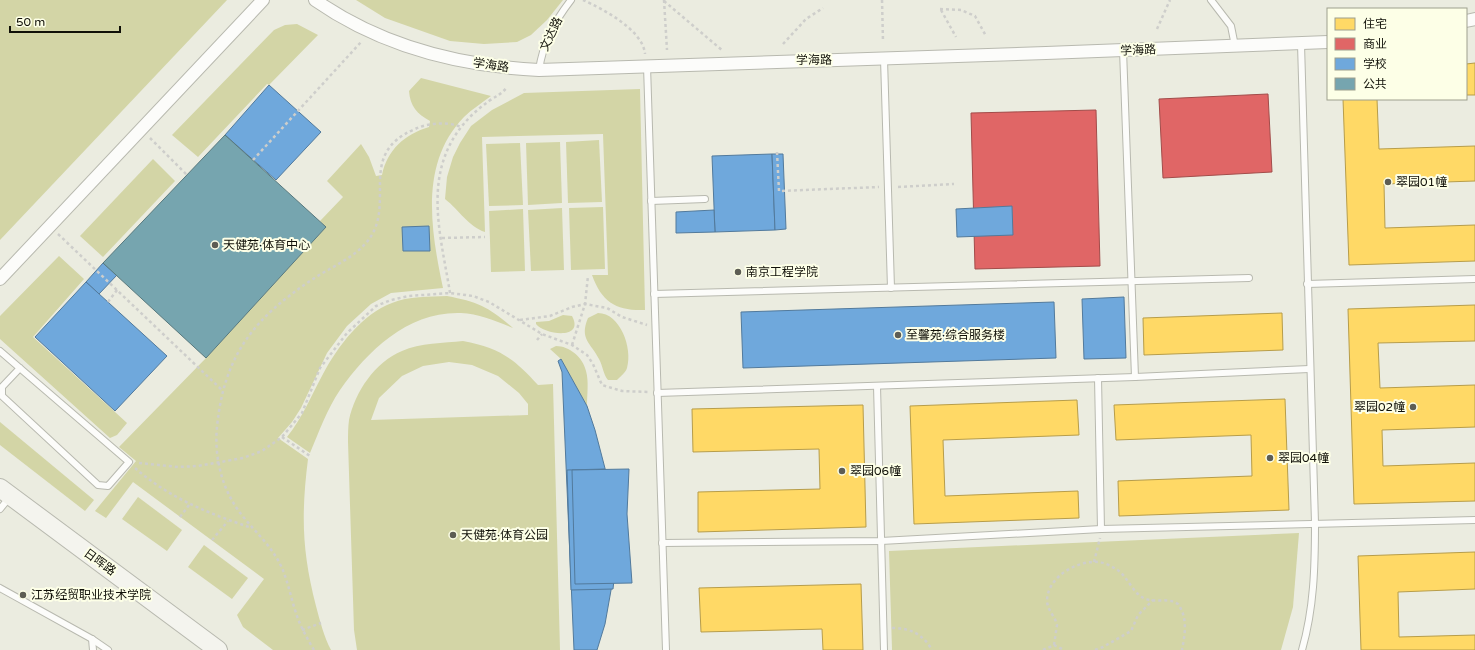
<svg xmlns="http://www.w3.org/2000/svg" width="1475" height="650" font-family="'Varela Round','Noto Sans SC',sans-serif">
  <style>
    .green { fill: #d3d5a6; fill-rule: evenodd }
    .homes { fill: #ffd966; stroke: #b79d4a }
    .shops { fill: #e06666; stroke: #a24c4a }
    .schools { fill: #6fa8dc; stroke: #527a9c }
    .public { fill: #76a5af; stroke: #57787d }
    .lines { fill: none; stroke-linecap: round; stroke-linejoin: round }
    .lane-casing { stroke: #b8b9af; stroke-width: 8 }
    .street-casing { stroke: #b8b9af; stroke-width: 14 }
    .secondary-casing { stroke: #b8b9af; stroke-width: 20 }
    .path { stroke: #cececb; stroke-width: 2.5; stroke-dasharray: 3 3; stroke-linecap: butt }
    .lane { stroke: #fcfcfa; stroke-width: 6 }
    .street { stroke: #fcfcfa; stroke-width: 12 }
    .secondary { stroke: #f4f4ee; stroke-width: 18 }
    .poi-dot { fill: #5d5d54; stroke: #fdffe7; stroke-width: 1.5 }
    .labels { text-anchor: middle; stroke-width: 4; stroke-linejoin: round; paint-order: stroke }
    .street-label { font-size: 12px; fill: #101008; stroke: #fdffe7 }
    .poi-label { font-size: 12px; fill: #101008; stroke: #fdffe7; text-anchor: start }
  </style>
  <rect width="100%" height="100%" fill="#ebece0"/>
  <g class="green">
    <path d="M0,0H227L0,240Z"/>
    <path d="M356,0H563L547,20L531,35L517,42L484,44L450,41L385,18Z"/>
    <path d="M297,24L318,35L269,85L267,84L198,157L172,135L274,30L285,25Z"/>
    <path d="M421,78L491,96C482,103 472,109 464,117C419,163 431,231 443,288L391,293L371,304L347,326L327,353L301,408L292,422L278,438L308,459C301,515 302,552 316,606C320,621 324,637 331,650H273L243,627L237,615L264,579L133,482L106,518L95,511L136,461L119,447L206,358L326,227L320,221L343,197L327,181L361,144L369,157L376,176L382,175C387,150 405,134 429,127L430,121C417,114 410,106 409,91Z"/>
    <path d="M640,89L645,310C617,311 602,303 592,275H608L603,134L482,137L485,232C469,227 459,210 445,199L447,177L453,157L460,143L471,126L492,110L524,93Z"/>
    <path d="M599,140L602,202L568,203L566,142Z"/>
    <path d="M560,142L562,203L528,205L526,143Z"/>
    <path d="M520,143L523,205L489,206L486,144Z"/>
    <path d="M153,159L175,181L103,257L80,236Z"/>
    <path d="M603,207L605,269L571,270L569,208Z"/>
    <path d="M562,208L564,270L531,271L528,210Z"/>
    <path d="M523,209L525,271L491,272L489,211Z"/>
    <path d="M59,256L84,279L33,337L127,423L117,435L110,438L0,339V316Z"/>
    <path d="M447,296C478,302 489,307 513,328C496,321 479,314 461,313C409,311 368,350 340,390C327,409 319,432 310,453L287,437C303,417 311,396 323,374C338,346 362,314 392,303C408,296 430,297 447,296Z"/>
    <path d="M598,313C620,313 633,348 627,368C626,372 621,376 617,380H608C603,374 603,366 599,359C591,343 579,339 588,318Z"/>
    <path d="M563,315L572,316C585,340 545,335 536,324V322L549,321Z"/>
    <path d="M463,341C499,348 514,358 538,385L553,384L560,650H357L354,630L348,442C348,435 348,427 349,420C355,392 375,362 402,351C420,343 444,343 463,341ZM449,362L472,365L498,376L519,393L528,404V415L371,420L379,398L402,376L423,366Z"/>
    <path d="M556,346C569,346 583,357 586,371C589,381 587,395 587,406L561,359L550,349Z"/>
    <path d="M0,422L94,500L85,511L0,445Z"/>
    <path d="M138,497L182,530L167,551L122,519Z"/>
    <path d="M1299,533L1293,607L1281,650H892L889,551Z"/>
    <path d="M204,545L248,578L232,599L188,567Z"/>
  </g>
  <g class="homes">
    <path d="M1475,63V95H1466V64Z"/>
    <path d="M1343,99H1377L1379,149L1475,146V181L1384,184L1385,228L1475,225V261L1349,265Z"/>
    <path d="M1475,305V341L1378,343L1380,388L1475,385V427L1382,430L1383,466L1475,463V501L1354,504L1348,309Z"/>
    <path d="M1282,313L1283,350L1144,355L1143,318Z"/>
    <path d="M1285,399L1289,510L1119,516L1118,481L1252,476L1251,435L1116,440L1114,405Z"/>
    <path d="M1077,400L1079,435L943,440L945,496L1078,491L1079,518L914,524L910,406Z"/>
    <path d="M863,405L866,527L698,532V492L820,489L819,449L693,452L692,409Z"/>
    <path d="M1475,552V589L1398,592L1399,637L1475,635V650H1361L1358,556Z"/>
    <path d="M861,584L863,650H823L822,629L701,632L699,588Z"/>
  </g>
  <g class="shops">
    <path d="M1268,94L1272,172L1163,178L1159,99Z"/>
    <path d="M1096,110L1100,266L975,269L971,113Z"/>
  </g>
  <g class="schools">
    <path d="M269,85L321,132L276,180L225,135Z"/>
    <path d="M772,154L775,230L715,232L712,156Z"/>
    <path d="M772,154H783L786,229L775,230Z"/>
    <path d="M1012,206L1013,235L957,237L956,209Z"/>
    <path d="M714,210L715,232L676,233V212Z"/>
    <path d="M429,226L430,251H403L402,227Z"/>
    <path d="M103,263L117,275L99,294L86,282Z"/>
    <path d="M86,282L167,356L115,411L35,337Z"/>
    <path d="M1124,297L1126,358L1084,359L1082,299Z"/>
    <path d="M1054,302L1056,358L743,368L741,312Z"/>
    <path d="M561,359L587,406L595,430L613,499L617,537L616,562L605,624L597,650H574L562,372L558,361Z"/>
    <path d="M605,469L612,490L617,519L618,543L613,589L571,590L567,470Z"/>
    <path d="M629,469L627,514L632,583L575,584L572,470Z"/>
  </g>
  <path class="public" d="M225,135L326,227L206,358L103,263Z"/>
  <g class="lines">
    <g class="lane-casing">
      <g id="lane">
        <path d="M1211,0L1231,26L1235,46"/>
        <path d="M1301,44L1315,523C1315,567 1314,608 1302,650"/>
        <path d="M1123,50L1135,377"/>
        <path d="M884,59L891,288"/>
        <path d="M647,66L666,650"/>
        <path d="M539,70C543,43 554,22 571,0"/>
        <path d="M651,201L705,199"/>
        <path d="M1307,284L1475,279"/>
        <path d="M654,294L1249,278"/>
        <path d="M0,351L129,462L108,486L98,485L2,396V387L20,368"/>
        <path d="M1098,378L1101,529"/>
        <path d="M877,386L884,650"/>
        <path d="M657,393L1135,377L1309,369"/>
        <path d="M0,509L9,498"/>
        <path d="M662,543L881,541L1101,529L1475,520"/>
        <path d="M0,588L92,639L108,650"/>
        <path d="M92,639L93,650"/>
      </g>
    </g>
    <g class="street-casing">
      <g id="street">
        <path d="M315,0C381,46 459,66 539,70L1046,53L1328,42"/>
        <path d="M1466,21L1475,19"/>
        <path d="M0,279L263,0"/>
      </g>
    </g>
    <g class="secondary-casing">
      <path id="secondary" d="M0,488L218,650"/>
    </g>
    <g class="path">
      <path d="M583,0C603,9 643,30 645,54"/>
      <path d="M664,0L667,50"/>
      <path d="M882,0L883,41"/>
      <path d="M664,1L723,51"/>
      <path d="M940,9L961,10L975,16L986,36"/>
      <path d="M941,10L956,37"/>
      <path d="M1157,29L1170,0"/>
      <path d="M783,44L806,19L823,8"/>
      <path d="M150,138L187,175"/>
      <path d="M777,152L779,191L879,187"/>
      <path d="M253,160L362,41"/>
      <path d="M898,187L954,184"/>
      <path d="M58,234L223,391"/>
      <path d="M442,238L485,237"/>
      <path d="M450,293C441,236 422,176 462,126C469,117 479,108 489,101C496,96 502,94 507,87"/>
      <path d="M108,302L117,290"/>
      <path d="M520,320L550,316L572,307L585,304L607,308L622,317L647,325"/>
      <path d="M537,340L542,334"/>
      <path d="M572,345L585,304L588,276"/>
      <path d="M282,437L310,456"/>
      <path d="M139,463L178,467L198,466L243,458L262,451L282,437L302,413L320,368L347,333L376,306L391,300L409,296L450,293L473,296L489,302L542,334L572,345L587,355L593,364L602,385L622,391L649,392"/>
      <path d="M135,468C169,498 210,514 252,528"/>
      <path d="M180,517L189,505"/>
      <path d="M212,540L228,521"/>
      <path d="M1094,562L1100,538"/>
      <path d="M892,628C910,628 923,634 932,650"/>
      <path d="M302,630L321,623"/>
      <path d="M1054,645L1057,625C1055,616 1047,610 1047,600C1048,576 1078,560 1099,562C1105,563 1111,566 1116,569C1128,576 1133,595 1146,599C1157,603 1167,597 1178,604C1188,618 1185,634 1182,650"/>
      <path d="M314,650C307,638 300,626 296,613C291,598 288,582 282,568C272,546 255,532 241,514C222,490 214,457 217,427C224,355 254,318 313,279C331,267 352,259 366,243C399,205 354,155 415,129C428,123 447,121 461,127"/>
      <path d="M1043,650L1054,645L1064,650"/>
      <path d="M1095,650L1103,647L1131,631L1138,615L1153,600"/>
    </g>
    <use href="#lane" class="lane"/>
    <use href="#street" class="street"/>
    <use href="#secondary" class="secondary"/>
  </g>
  <g class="poi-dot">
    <circle cx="1388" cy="182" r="4"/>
    <circle cx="215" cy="245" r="4"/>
    <circle cx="738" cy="272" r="4"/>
    <circle cx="898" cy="335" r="4"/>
    <circle cx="1413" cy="407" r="4"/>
    <circle cx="1270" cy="458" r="4"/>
    <circle cx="842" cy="471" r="4"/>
    <circle cx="453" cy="535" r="4"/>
    <circle cx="23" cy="595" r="4"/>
  </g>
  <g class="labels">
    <g class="street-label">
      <text transform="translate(551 34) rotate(-65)" y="4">文达路</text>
      <text transform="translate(1138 50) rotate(-2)" y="4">学海路</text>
      <text transform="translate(814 60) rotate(-1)" y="4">学海路</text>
      <text transform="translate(491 65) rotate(8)" y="4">学海路</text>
      <text transform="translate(100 562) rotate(36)" y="4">日晖路</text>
    </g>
    <g class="poi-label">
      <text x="1396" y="186">翠园01幢</text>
      <text x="223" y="249">天健苑·体育中心</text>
      <text x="746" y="276">南京工程学院</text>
      <text x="906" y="339">至馨苑·综合服务楼</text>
      <text x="1405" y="411" text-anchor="end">翠园02幢</text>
      <text x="1278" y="462">翠园04幢</text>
      <text x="850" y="475">翠园06幢</text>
      <text x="461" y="539">天健苑·体育公园</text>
      <text x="31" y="599">江苏经贸职业技术学院</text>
    </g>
  </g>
  <rect x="1327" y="8" width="140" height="92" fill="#fdffe7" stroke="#9e9f8e"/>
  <rect x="1335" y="18" width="20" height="12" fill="#ffd966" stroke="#9e9f8e"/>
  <text x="1363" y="28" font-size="12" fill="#101008">住宅</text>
  <rect x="1335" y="38" width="20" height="12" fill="#e06666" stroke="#9e9f8e"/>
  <text x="1363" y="48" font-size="12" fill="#101008">商业</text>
  <rect x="1335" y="58" width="20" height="12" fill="#6fa8dc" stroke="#9e9f8e"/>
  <text x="1363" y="68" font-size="12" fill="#101008">学校</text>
  <rect x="1335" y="78" width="20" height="12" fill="#76a5af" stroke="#9e9f8e"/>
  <text x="1363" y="88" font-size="12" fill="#101008">公共</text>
  <path d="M10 26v6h110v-6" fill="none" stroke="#101008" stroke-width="2"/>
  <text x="16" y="26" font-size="12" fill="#101008" stroke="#fdffe7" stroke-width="3" paint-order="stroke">50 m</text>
</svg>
